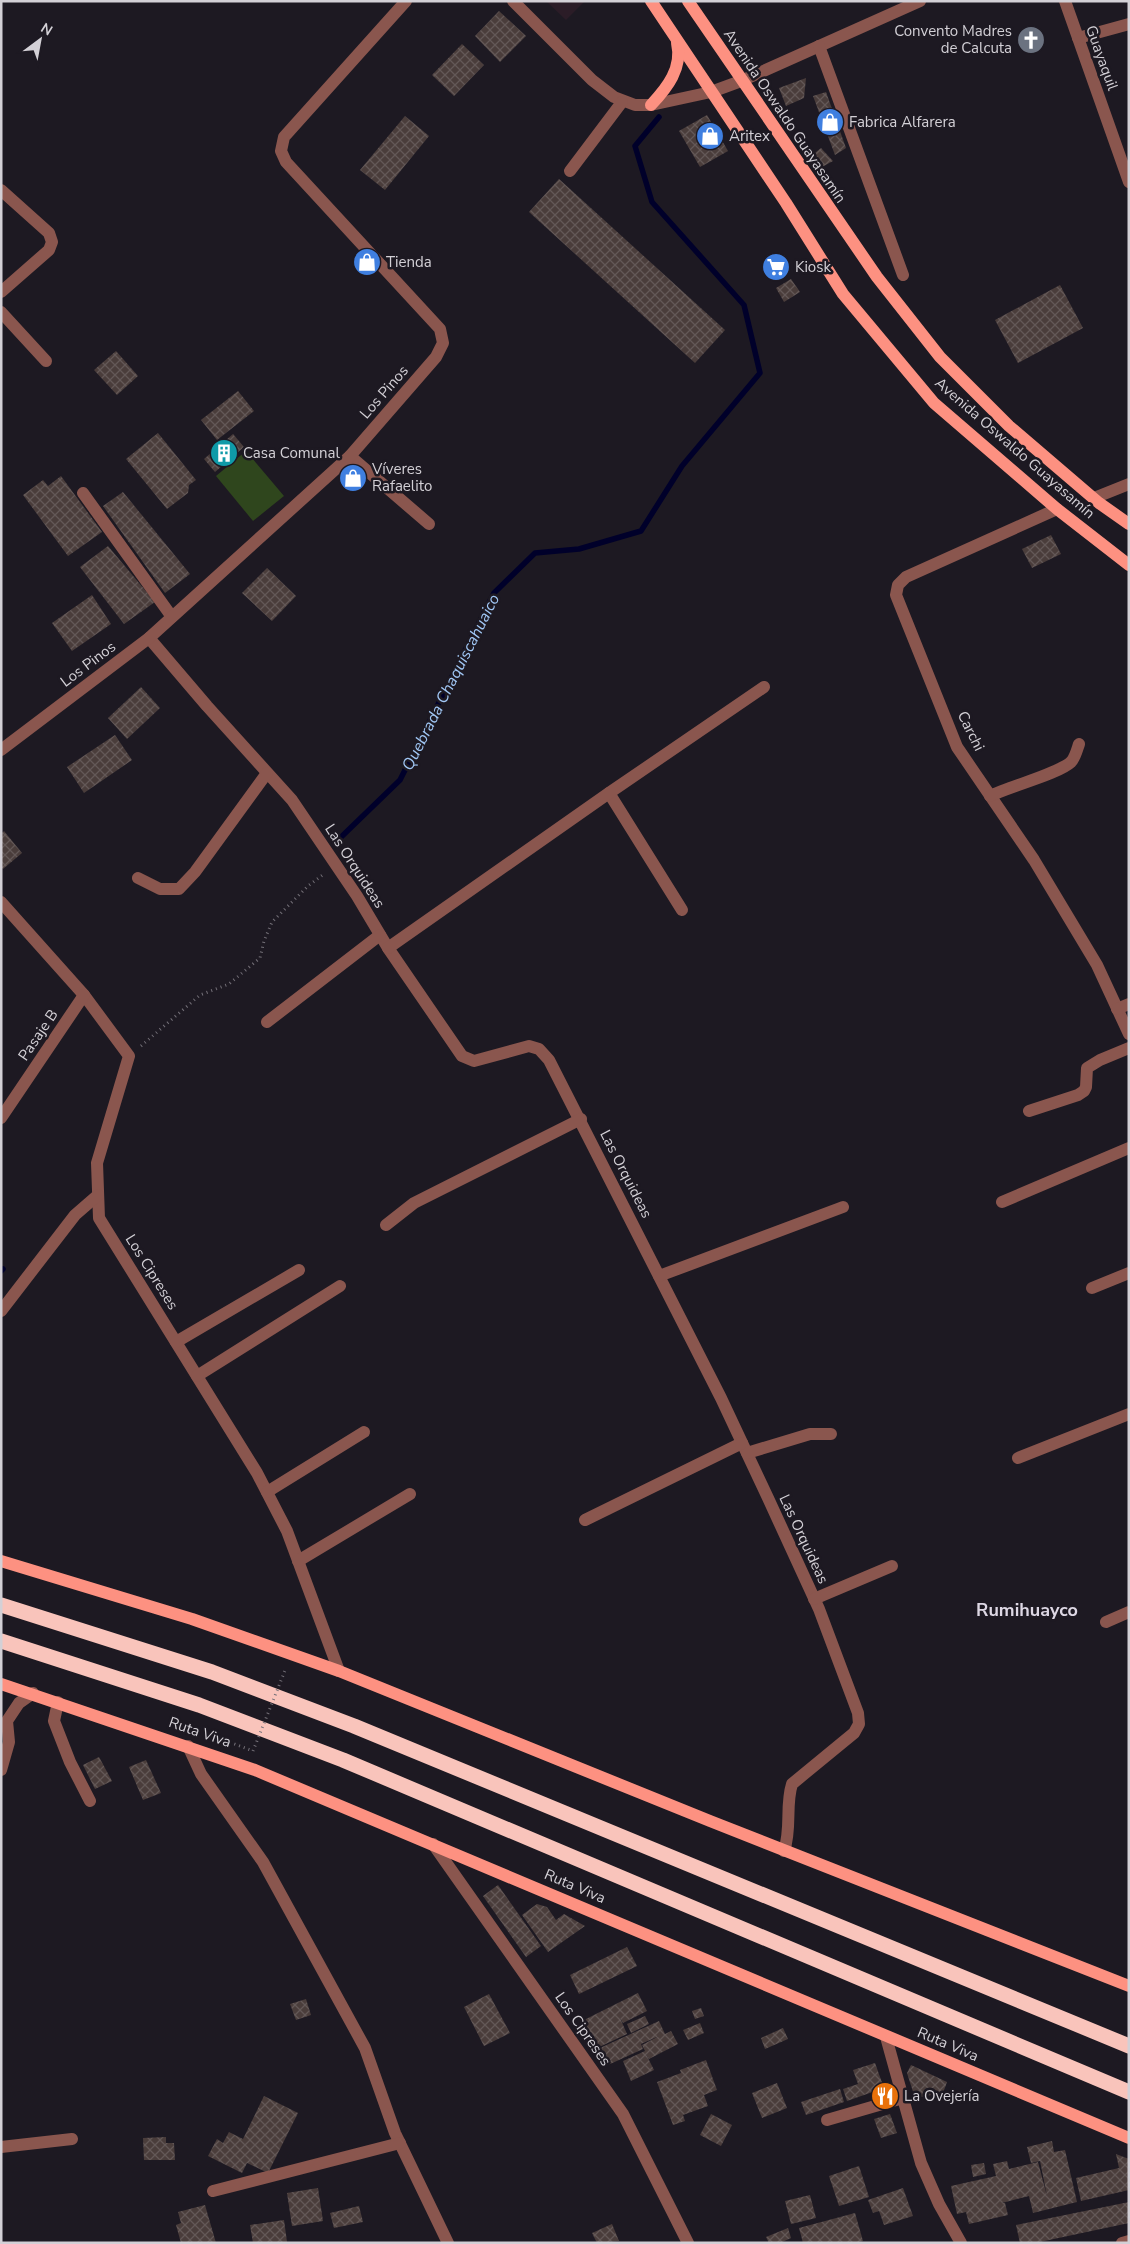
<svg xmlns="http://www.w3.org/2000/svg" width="1130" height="2244" font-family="'Nunito Sans',sans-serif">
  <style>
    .commercial { fill: #2b1c27 }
    .grass { fill: #2f461d }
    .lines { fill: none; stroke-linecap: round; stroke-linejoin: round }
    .stream { stroke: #00002a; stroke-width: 5.5 }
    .building { fill: url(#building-cross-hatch) }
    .path { stroke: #747078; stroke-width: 3; stroke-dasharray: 1 4; stroke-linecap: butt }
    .minor { stroke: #8a564e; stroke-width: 12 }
    .major { stroke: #fd9181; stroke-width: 12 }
    .highway { stroke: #f9c4bb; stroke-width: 15 }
    .path-bridge { stroke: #747078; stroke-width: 3; stroke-dasharray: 1 4; stroke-linecap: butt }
    .labels { text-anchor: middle; stroke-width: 5; stroke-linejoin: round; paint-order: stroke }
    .poi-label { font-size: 15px; fill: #d3d0d6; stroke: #1d1922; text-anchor: start }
    .street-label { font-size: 15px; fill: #d3d0d6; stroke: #1d1922 }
    .water-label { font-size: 16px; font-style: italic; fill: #a1c7f5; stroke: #1d1922 }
    .quarter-label { font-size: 18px; font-weight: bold; fill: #ddd7e4; stroke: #1d1922 }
  </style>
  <defs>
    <pattern id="building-cross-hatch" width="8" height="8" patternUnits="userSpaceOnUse" patternTransform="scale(1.25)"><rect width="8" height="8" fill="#4a3d3b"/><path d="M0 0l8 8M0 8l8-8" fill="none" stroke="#635857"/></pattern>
  </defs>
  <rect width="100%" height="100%" fill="#1d1922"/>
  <path class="commercial" d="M546,1H585L566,20Z"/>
  <path class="grass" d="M246,451L284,496L253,521L216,476Z"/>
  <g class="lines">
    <g class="stream">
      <path d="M337,841L400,780L494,593L535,553L579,549L641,531L682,466L760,373L744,305L652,202L635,146L659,117"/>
      <path d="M1,1271L3,1269"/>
    </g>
  </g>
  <g class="building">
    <path d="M499,11L526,36L500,62L475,36Z"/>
    <path d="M462,44L484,65L454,96L432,75Z"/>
    <path d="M806,78L804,98L786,106L779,88Z"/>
    <path d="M826,92L846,148L835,155L813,96Z"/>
    <path d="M707,115L728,151L700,167L679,131Z"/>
    <path d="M405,116L429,136L385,190L360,170Z"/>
    <path d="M821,148L833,161L822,167L815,153Z"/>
    <path d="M559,179L725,330L695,363L529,212Z"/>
    <path d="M780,258L786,270L773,276L767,265Z"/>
    <path d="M791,279L800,292L784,302L776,288Z"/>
    <path d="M1060,285L1083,328L1018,363L995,320Z"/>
    <path d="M116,351L138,376L117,395L94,370Z"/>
    <path d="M238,391L254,411L217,440L201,420Z"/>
    <path d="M158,433L196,480L189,485L188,493L167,509L126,459Z"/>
    <path d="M233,434L244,447L215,472L204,459Z"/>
    <path d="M61,476L102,532L68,556L23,495L43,480L48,486Z"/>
    <path d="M123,492L190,574L165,593L103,506Z"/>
    <path d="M1051,535L1061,554L1032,568L1022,549Z"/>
    <path d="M108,546L155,602L124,624L80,567Z"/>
    <path d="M267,568L296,596L272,621L242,593Z"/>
    <path d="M92,595L111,624L72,651L52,623Z"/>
    <path d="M141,687L160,708L127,739L108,718Z"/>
    <path d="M115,735L132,760L84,793L67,767Z"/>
    <path d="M4,831L22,853L3,869L1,867V834Z"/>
    <path d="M99,1757L112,1781L95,1789L83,1765Z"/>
    <path d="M146,1760L161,1793L143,1800L129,1767Z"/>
    <path d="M498,1885L541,1946L526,1957L483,1896Z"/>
    <path d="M537,1904L547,1907L556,1920L564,1914L585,1926L548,1952L522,1915Z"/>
    <path d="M627,1947L637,1966L579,1994L570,1975Z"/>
    <path d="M638,1993L647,2011L623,2023L620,2018L627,2034L595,2049L582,2021Z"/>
    <path d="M489,1994L510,2033L484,2046L464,2007Z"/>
    <path d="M306,1999L311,2015L296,2020L290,2004Z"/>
    <path d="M701,2008L704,2016L695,2019L692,2011Z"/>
    <path d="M645,2016L649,2024L631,2033L627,2024Z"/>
    <path d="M659,2021L665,2034L671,2031L678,2044L649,2059L646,2054L654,2070L631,2081L623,2061L645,2051L642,2045L659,2036L641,2044L643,2049L608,2065L600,2048Z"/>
    <path d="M700,2023L704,2033L688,2040L683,2030Z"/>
    <path d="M783,2028L788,2039L765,2049L761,2038Z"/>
    <path d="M706,2060L717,2090L704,2095L708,2106L683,2115L685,2121L673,2125L657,2082L681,2073L680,2070Z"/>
    <path d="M875,2063L884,2088L847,2101L843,2089L858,2084L853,2070Z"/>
    <path d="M911,2065L947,2082L943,2093L915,2098L907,2073Z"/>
    <path d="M777,2083L787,2108L762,2118L752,2093Z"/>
    <path d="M840,2089L844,2102L806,2115L801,2102Z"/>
    <path d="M264,2096L298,2113L268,2173L247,2163L242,2173L208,2156L217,2139L223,2143L229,2132L243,2139Z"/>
    <path d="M711,2114L732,2125L721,2146L700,2135Z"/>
    <path d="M890,2114L897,2133L881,2138L874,2119Z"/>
    <path d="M166,2137V2143H174L175,2160H144L143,2138Z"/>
    <path d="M1052,2141L1054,2152L1065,2150L1077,2202L1033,2213L1029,2196L1002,2203H1005L1008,2215L969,2224L966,2212L957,2214L951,2186L996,2176L993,2164L1007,2161L1009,2169L1038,2162L1047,2196L1040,2161L1031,2163L1027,2147Z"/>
    <path d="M1116,2154L1129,2159V2190L1081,2201L1076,2178L1119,2168Z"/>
    <path d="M984,2163L986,2174L973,2177L971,2165Z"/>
    <path d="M859,2166L869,2197L839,2206L829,2176Z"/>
    <path d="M318,2188L323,2221L292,2226L287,2193Z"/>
    <path d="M903,2188L913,2216L884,2225L879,2211L873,2213L868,2200Z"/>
    <path d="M810,2195L816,2218L791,2224L785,2201Z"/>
    <path d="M1129,2202V2223L1035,2243H1020L1016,2225Z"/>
    <path d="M205,2205L216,2243H181L176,2225L181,2223L178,2212Z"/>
    <path d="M359,2206L363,2222L334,2228L330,2213Z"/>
    <path d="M855,2213L863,2241L855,2243H803L799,2228Z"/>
    <path d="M284,2220L287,2242L253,2243L250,2225Z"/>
    <path d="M612,2224L619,2241L597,2243L592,2233Z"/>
    <path d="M788,2228L791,2238L780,2243H769L766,2237Z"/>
  </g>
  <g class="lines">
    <g class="path">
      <path d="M141,1046L200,995L229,984L260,958L264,941L272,922L308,886L324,874"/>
      <path d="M214,1742L216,1737L253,1751"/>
    </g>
    <g class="minor">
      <path d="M513,1L592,80L614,97L635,105H651L711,92L741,81L920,1"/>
      <path d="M1065,1L1129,182"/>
      <path d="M1078,38L1129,24"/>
      <path d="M819,46L903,275"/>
      <path d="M570,171L622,102"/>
      <path d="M1,190L49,233L52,242L49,250L1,292"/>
      <path d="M1,312L46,361"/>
      <path d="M350,456L429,524"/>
      <path d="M83,493L172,617"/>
      <path d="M1094,498L1129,484"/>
      <path d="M1057,509L906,577L898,585L896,595L957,747L1034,860L1097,965L1129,1034"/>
      <path d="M149,638L207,706L292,800L357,896L388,948L462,1056L474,1061L529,1046L539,1049L549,1060L721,1398L768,1498L819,1609L858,1713L859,1724L854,1733L792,1784C785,1806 792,1828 784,1851"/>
      <path d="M1,750L149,638L350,456L436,357L443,343L440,329L286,162L281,151L284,137L406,1"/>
      <path d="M609,793L682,910"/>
      <path d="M990,796C1010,786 1058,774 1071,762C1075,758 1077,750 1079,744"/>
      <path d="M138,878L160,889H179L195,872L267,773"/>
      <path d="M1,902L84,995L129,1056L97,1163L99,1218L257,1473L287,1531L339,1671"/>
      <path d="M388,948L609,793L764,687"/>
      <path d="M1117,1009L1129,1004"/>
      <path d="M267,1022L380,935"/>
      <path d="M1029,1111L1078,1095L1084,1091L1086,1087L1087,1068L1100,1060L1129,1048"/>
      <path d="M1,1118L84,995"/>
      <path d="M1002,1202L1129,1148"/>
      <path d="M386,1225L414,1203L581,1119"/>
      <path d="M659,1276L843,1207"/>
      <path d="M1092,1288L1129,1273"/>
      <path d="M1,1311L75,1215L98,1195"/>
      <path d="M176,1342L299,1270"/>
      <path d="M197,1376L340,1286"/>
      <path d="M747,1453L810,1434H831"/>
      <path d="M1018,1458L1129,1414"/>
      <path d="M267,1492L364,1432"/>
      <path d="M585,1520L742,1443"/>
      <path d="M298,1561L410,1494"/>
      <path d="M814,1599L892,1566"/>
      <path d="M1106,1622L1129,1612"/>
      <path d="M58,1702L54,1721L70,1762L90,1801"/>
      <path d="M188,1746L201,1774L263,1862L365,2048L395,2133L448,2243"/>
      <path d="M1,1770L9,1742L7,1721L19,1703L33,1693"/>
      <path d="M433,1844L623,2114L688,2243"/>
      <path d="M886,2037L921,2163L939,2204L961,2243"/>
      <path d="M827,2120L903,2098"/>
      <path d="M1,2147L72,2139"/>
      <path d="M213,2191L400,2143"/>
      <path d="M1122,2243L1129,2241"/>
    </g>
    <g class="major">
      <path d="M651,1L786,203L843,294L934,403L1057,509L1129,565"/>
      <path d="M688,1L877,277L940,357L1009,426L1099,503L1129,524"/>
      <path d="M651,105C667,88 683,68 677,43"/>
      <path d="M1,1561L192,1619L339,1671L710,1821L1129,1986"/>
      <path d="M1,1684L255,1770L1129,2138"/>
    </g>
    <g class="highway">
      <path d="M1,1605L212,1672L354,1726L1129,2046"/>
      <path d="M1,1641L199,1705L343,1760L1129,2092"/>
    </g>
    <path class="path-bridge" d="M253,1751L286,1668"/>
  </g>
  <defs>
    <g id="church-disc" transform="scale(1.4375)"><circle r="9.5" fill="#6b7280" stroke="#1d1922"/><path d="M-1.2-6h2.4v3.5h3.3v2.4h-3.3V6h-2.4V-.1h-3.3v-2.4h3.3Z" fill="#fff"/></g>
    <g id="shop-disc" transform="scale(1.4375)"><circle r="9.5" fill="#3f7fe0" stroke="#1d1922"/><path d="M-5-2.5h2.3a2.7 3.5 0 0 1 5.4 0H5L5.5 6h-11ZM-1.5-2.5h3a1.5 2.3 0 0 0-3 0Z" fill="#fff"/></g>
    <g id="supermarket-disc" transform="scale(1.4375)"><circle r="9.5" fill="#3f7fe0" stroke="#1d1922"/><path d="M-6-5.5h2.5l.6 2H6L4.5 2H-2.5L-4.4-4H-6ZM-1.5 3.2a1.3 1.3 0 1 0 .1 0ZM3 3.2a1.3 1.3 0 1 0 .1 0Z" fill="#fff"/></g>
    <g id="building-disc" transform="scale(1.4375)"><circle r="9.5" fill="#0f9aa8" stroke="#1d1922"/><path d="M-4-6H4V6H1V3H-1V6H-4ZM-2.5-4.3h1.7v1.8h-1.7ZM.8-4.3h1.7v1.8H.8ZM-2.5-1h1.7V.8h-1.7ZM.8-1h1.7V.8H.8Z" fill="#fff"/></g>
    <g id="restaurant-disc" transform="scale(1.4375)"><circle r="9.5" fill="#e8710a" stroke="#1d1922"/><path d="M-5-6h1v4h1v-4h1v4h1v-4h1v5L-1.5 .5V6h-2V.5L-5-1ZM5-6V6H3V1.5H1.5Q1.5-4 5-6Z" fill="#fff"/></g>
  </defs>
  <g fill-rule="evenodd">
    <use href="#church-disc" x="1031" y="40"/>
    <use href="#shop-disc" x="830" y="122"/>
    <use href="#shop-disc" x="710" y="136"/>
    <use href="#shop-disc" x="367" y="262"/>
    <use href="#supermarket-disc" x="776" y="267"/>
    <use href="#building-disc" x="224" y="453"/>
    <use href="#shop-disc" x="353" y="478"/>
    <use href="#restaurant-disc" x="885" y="2096"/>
  </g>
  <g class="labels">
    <g class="poi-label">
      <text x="1012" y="36" text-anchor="end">Convento Madres<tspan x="1012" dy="17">de Calcuta</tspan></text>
      <text x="849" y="127">Fabrica Alfarera</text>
      <text x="729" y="141">Aritex</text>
      <text x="386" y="267">Tienda</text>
      <text x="795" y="272">Kiosk</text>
      <text x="243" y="458">Casa Comunal</text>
      <text x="372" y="474">Víveres<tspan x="372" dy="17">Rafaelito</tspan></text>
      <text x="904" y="2101">La Ovejería</text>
    </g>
    <g class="street-label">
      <text transform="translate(1102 58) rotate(70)" y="5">Guayaquil</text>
      <text transform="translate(785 116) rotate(56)" y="5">Avenida Oswaldo Guayasamín</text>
      <text transform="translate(384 392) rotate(-49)" y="5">Los Pinos</text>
      <text transform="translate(1015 448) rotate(41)" y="5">Avenida Oswaldo Guayasamín</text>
      <text transform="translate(88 664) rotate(-37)" y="5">Los Pinos</text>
      <text transform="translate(971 731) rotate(64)" y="5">Carchi</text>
      <text transform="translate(355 866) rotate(57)" y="5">Las Orquideas</text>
      <text transform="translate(38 1035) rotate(-56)" y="5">Pasaje B</text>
      <text transform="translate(626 1174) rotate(63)" y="5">Las Orquideas</text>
      <text transform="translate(152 1272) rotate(58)" y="5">Los Cipreses</text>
      <text transform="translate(804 1539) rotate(65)" y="5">Las Orquideas</text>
      <text transform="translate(200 1732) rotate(19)" y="5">Ruta Viva</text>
      <text transform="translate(575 1886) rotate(23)" y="5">Ruta Viva</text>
      <text transform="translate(583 2029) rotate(55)" y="5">Los Cipreses</text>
      <text transform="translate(948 2044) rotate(23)" y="5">Ruta Viva</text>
    </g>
    <g class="water-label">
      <text transform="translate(450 682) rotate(-63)" y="6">Quebrada Chaquiscahuaico</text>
    </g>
    <g class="quarter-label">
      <text x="1027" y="1616">Rumihuayco</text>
    </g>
  </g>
  <rect width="1130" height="2244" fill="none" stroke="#d3d0d6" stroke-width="5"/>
  <g transform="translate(40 40) rotate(32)" stroke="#1d1922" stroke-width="4" paint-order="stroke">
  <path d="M0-4L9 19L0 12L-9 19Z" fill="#d3d0d6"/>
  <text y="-8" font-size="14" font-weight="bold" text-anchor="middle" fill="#d3d0d6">N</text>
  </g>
</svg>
